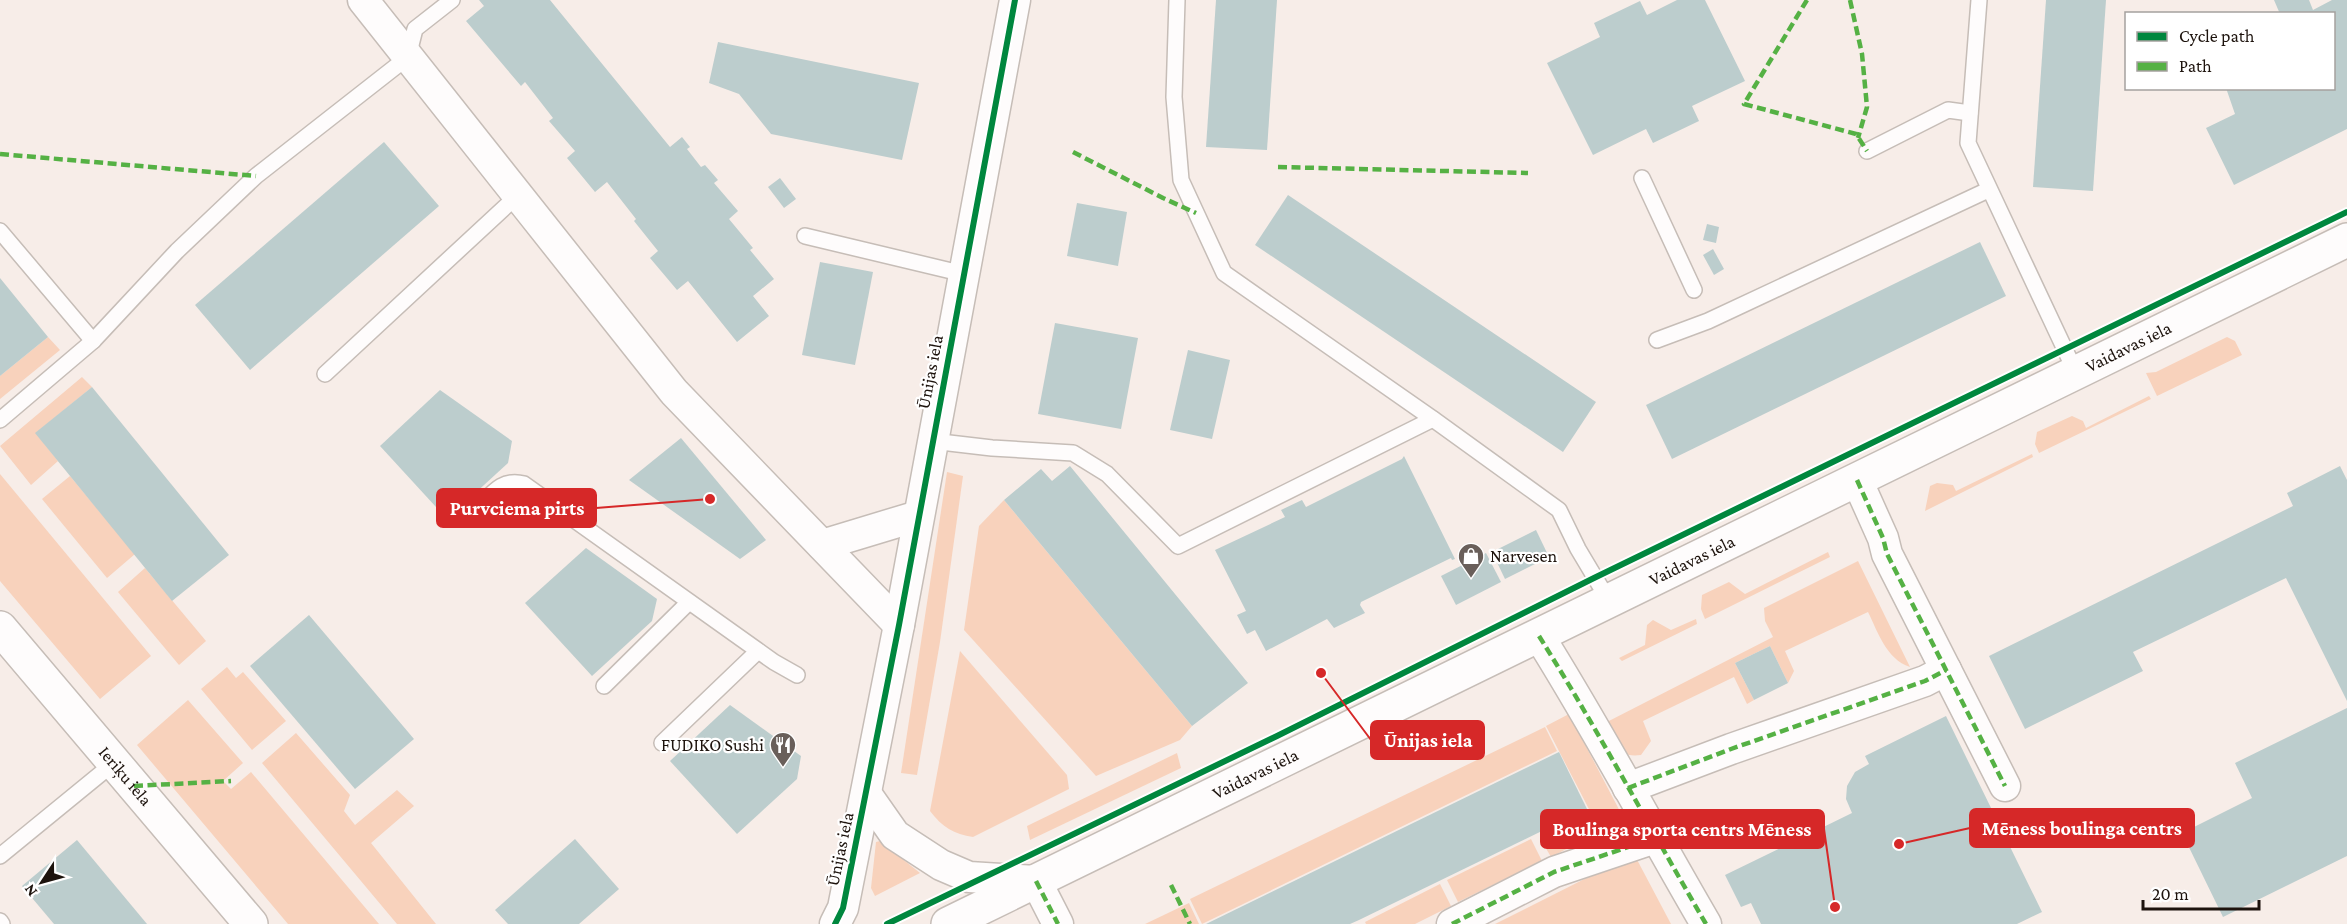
<svg xmlns="http://www.w3.org/2000/svg" width="2347" height="924" font-family="'Crimson Pro',serif">
  <style>
    .green { fill: #f8d2bc }
    .building { fill: #bccdcd }
    .lines { fill: none; stroke-linecap: round; stroke-linejoin: round }
    .lane-casing { stroke: #c6bdb7; stroke-width: 18 }
    .street-casing { stroke: #c6bdb7; stroke-width: 33 }
    .secondary-casing { stroke: #c6bdb7; stroke-width: 36 }
    .primary-casing { stroke: #c6bdb7; stroke-width: 36 }
    .lane { stroke: #fefcfc; stroke-width: 15 }
    .street { stroke: #fefcfc; stroke-width: 30 }
    .secondary { stroke: #fefcfc; stroke-width: 33 }
    .primary { stroke: #fefcfc; stroke-width: 33 }
    .quiet { stroke: #55b144; stroke-width: 4.5; stroke-dasharray: 9 4.5; stroke-linecap: butt }
    .cycleway-casing { stroke: #fff; stroke-width: 10 }
    .cycleway { stroke: #00873e; stroke-width: 6 }
    .labels { text-anchor: middle; stroke-width: 4.5; stroke-linejoin: round; paint-order: stroke }
    .street-label { font-size: 18px; fill: #1d130d; stroke: #fff }
    .poi-label { font-size: 18px; fill: #1d130d; stroke: #fff; text-anchor: start }
    .leader { fill: none; stroke: #d62828; stroke-width: 2 }
    .callout-dot { fill: #d62828; stroke: #fff; stroke-width: 2 }
    .callout { fill: #d62828; stroke: #d62828; stroke-width: 2 }
    .callout-label { font-size: 20px; text-anchor: middle; font-weight: bold; fill: #fff }
  </style>
  <rect width="100%" height="100%" fill="#f7ede8"/>
  <g class="green">
    <path d="M48,337L60,350L0,399V376Z"/>
    <path d="M2227,337L2235,341L2242,355L2157,396L2146,373L2156,372Z"/>
    <path d="M82,377L92,387L36,433L58,461L31,485L0,446Z"/>
    <path d="M2149,396L2151,399L2039,453L2035,444L2037,432L2072,416L2083,421L2086,428Z"/>
    <path d="M2032,454L2033,457L1925,511L1930,486L1937,483L1953,485L1956,491Z"/>
    <path d="M947,472L963,476L940,642L917,775L901,773Z"/>
    <path d="M0,474L151,656L100,699L0,581Z"/>
    <path d="M70,476L135,554L107,578L42,499Z"/>
    <path d="M1004,500L1192,726L1180,740L1096,776L964,630L979,526Z"/>
    <path d="M1828,552L1830,557L1705,619L1701,609L1702,595L1729,582L1745,594Z"/>
    <path d="M1858,561L1910,667C1886,659 1878,632 1868,612L1785,651L1794,671L1788,683L1770,646L1735,663L1754,700L1747,704L1734,677L1643,721L1651,741L1641,755C1616,758 1613,743 1603,724L1773,637L1765,621L1764,608Z"/>
    <path d="M145,568L206,641L179,665L118,592Z"/>
    <path d="M1696,619L1697,624L1622,661L1619,658L1645,645L1647,625L1653,620L1671,630Z"/>
    <path d="M960,651L1067,775L1069,789L973,837C954,834 942,827 930,811Z"/>
    <path d="M227,667L236,678L243,672L286,721L252,750L201,689Z"/>
    <path d="M188,700L243,763L223,781L231,789L251,772L379,924H288L137,745Z"/>
    <path d="M1569,714L1624,819L1551,857L1540,838L1590,811L1546,726Z"/>
    <path d="M1545,727L1557,751L1202,924L1190,899Z"/>
    <path d="M296,733L350,795L344,811L355,825L397,790L414,806L371,843L436,924H397L262,763Z"/>
    <path d="M1177,753L1181,768L1030,840L1027,826Z"/>
    <path d="M1531,839L1542,861L1458,902L1447,880Z"/>
    <path d="M880,841L920,873L875,896L871,888L876,842Z"/>
    <path d="M1634,854L1671,924H1495Z"/>
    <path d="M1440,884L1451,906L1415,924H1366L1365,922Z"/>
    <path d="M1189,903L1199,924H1145Z"/>
  </g>
  <g class="building">
    <path d="M479,0H550L670,147L682,137L690,147L687,149L701,167L705,165L718,180L714,183L738,211L729,219L753,248L750,250L774,279L753,296L769,316L737,342L688,281L677,290L650,258L658,251L634,221L636,219L607,182L595,192L567,158L575,151L549,121L553,118L525,82L521,86L466,21L484,6Z"/>
    <path d="M1216,0H1277L1267,150L1206,147Z"/>
    <path d="M1677,0H1705L1745,81L1692,106L1699,121L1653,143L1646,129L1593,155L1547,63L1600,37L1594,23L1640,1L1647,15Z"/>
    <path d="M2046,0H2106L2093,191L2033,187Z"/>
    <path d="M2274,0H2309L2313,10L2332,0H2347V129L2234,185L2206,128L2235,114L2226,88H2334V14H2280Z"/>
    <path d="M718,42L919,83L902,160L771,134L739,94L709,83Z"/>
    <path d="M384,142L439,206L250,370L195,305Z"/>
    <path d="M780,178L796,199L784,208L768,187Z"/>
    <path d="M1288,195L1596,402L1563,452L1255,245Z"/>
    <path d="M1077,203L1127,212L1118,266L1067,256Z"/>
    <path d="M1707,224L1719,227L1716,243L1703,240Z"/>
    <path d="M1980,242L2006,296L1672,459L1646,405Z"/>
    <path d="M1713,249L1724,269L1714,275L1703,255Z"/>
    <path d="M820,262L873,272L855,365L802,355Z"/>
    <path d="M0,278L48,337L0,376Z"/>
    <path d="M1055,323L1138,338L1121,429L1038,414Z"/>
    <path d="M1188,350L1230,360L1212,439L1170,430Z"/>
    <path d="M92,387L229,555L172,601L35,433Z"/>
    <path d="M440,390L512,441L508,463L447,519L380,446Z"/>
    <path d="M681,438L766,540L740,559L629,480Z"/>
    <path d="M1404,456L1455,559L1452,560L1451,558L1361,602L1360,605L1365,613L1334,628L1327,619L1266,651L1255,630L1247,634L1237,615L1246,611L1215,550L1285,517L1281,510L1302,500L1306,507L1402,459Z"/>
    <path d="M1070,466L1248,683L1192,726L1004,500L1041,469L1052,481Z"/>
    <path d="M2340,466L2347,480V701L2286,578L2133,652L2143,671L2025,729L1989,656L2293,506L2287,493Z"/>
    <path d="M1536,530L1549,557L1505,579L1492,552Z"/>
    <path d="M586,548L657,599L652,621L592,676L525,603Z"/>
    <path d="M1486,553L1501,582L1456,605L1441,576Z"/>
    <path d="M309,615L414,739L355,789L250,666Z"/>
    <path d="M1770,646L1788,683L1754,700L1735,663Z"/>
    <path d="M730,705L801,756L797,779L737,834L670,761Z"/>
    <path d="M2347,708V856L2223,917L2182,833L2252,798L2235,763Z"/>
    <path d="M1946,716L2042,912L2017,924H1761L1751,903L1741,907L1725,875L1852,813L1846,799L1847,786L1855,772L1869,764L1865,756Z"/>
    <path d="M1559,752L1587,809L1359,920L1350,924H1206Z"/>
    <path d="M575,839L619,889L579,924H508L495,910Z"/>
    <path d="M77,840L147,924H54L22,886Z"/>
  </g>
  <g class="lines">
    <g class="lane-casing">
      <g id="lane">
        <path d="M1177,0L1174,97L1181,180L1224,273L1433,419L1559,510L1578,549L1609,601"/>
        <path d="M1979,0L1968,143L2076,373"/>
        <path d="M1867,151L1948,110L1970,113"/>
        <path d="M1642,178L1694,290"/>
        <path d="M0,231L93,341"/>
        <path d="M805,236L964,274"/>
        <path d="M1657,340L1708,321L1988,190"/>
        <path d="M325,374L518,195"/>
        <path d="M0,420L93,341L177,251L256,176L408,57L415,29L452,0"/>
        <path d="M932,441L992,448L1073,453L1107,474L1178,546L1433,419"/>
        <path d="M477,509C492,494 501,478 524,484L774,662L797,675"/>
        <path d="M604,686L689,602"/>
        <path d="M662,743L758,651"/>
        <path d="M0,856L115,762"/>
        <path d="M0,921L2,924"/>
      </g>
    </g>
    <g class="street-casing">
      <g id="street">
        <path d="M363,0L674,392L899,625"/>
        <path d="M1857,480L1883,538L1887,554L2005,786"/>
        <path d="M822,545L918,516"/>
        <path d="M1539,636C1598,730 1650,828 1706,924"/>
        <path d="M1628,788L1731,749L1925,681L1946,670"/>
        <path d="M867,795L895,835L941,865L969,877L1036,881L1058,924"/>
        <path d="M835,924L843,908L899,625L1015,0"/>
        <path d="M1452,924L1554,872L1655,838"/>
      </g>
    </g>
    <g class="secondary-casing">
      <g id="secondary">
        <path id="s1" d="M0,628L251,924"/>
      </g>
    </g>
    <g class="primary-casing">
      <g id="primary">
        <path id="s2" d="M948,924L2347,240"/>
      </g>
    </g>
    <use href="#lane" class="lane"/>
    <use href="#street" class="street"/>
    <use href="#secondary" class="secondary"/>
    <use href="#primary" class="primary"/>
    <g class="quiet">
      <path d="M1807,0L1744,104L1856,134L1867,151"/>
      <path d="M1850,0L1862,54L1867,107L1858,138"/>
      <path d="M1073,152L1163,198L1196,213"/>
      <path d="M0,154L256,176"/>
      <path d="M1278,167L1528,173"/>
      <path d="M1857,480L1883,538L1887,554L2005,786"/>
      <path d="M1539,636C1598,730 1650,828 1706,924"/>
      <path d="M134,786L231,781"/>
      <path d="M1628,788L1731,749L1925,681L1946,670"/>
      <path d="M1036,881L1058,924"/>
      <path d="M1171,885L1190,924"/>
      <path d="M1452,924L1554,872L1655,838"/>
    </g>
    <g class="cycleway-casing">
      <g id="cycleway">
        <path d="M835,924L843,908L899,625L1015,0"/>
        <path d="M887,924L1277,736L1594,578L2347,212"/>
      </g>
    </g>
    <use href="#cycleway" class="cycleway"/>
  </g>
  <defs>
    <g id="shop-pin" transform="scale(1.35)"><path d="M0 17L-7.5 6A9.5 9.5 0 1 1 7.5 6Z" fill="#695f5a" stroke="#fff"/><path d="M-5-2.5h2.3a2.7 3.5 0 0 1 5.4 0H5L5.5 6h-11ZM-1.5-2.5h3a1.5 2.3 0 0 0-3 0Z" fill="#fff"/></g>
    <g id="restaurant-pin" transform="scale(1.35)"><path d="M0 17L-7.5 6A9.5 9.5 0 1 1 7.5 6Z" fill="#695f5a" stroke="#fff"/><path d="M-5-6h1v4h1v-4h1v4h1v-4h1v5L-1.5 .5V6h-2V.5L-5-1ZM5-6V6H3V1.5H1.5Q1.5-4 5-6Z" fill="#fff"/></g>
  </defs>
  <g fill-rule="evenodd">
    <use href="#shop-pin" x="1471" y="556"/>
    <use href="#restaurant-pin" x="783" y="745"/>
  </g>
  <g class="labels">
    <g class="street-label">
      <text dy="6" stroke="none"><textPath href="#s2" startOffset="1314">Vaidavas iela</textPath></text>
      <text transform="translate(930 372) rotate(-79)" y="6">Ūnijas iela</text>
      <text dy="6" stroke="none"><textPath href="#s2" startOffset="828">Vaidavas iela</textPath></text>
      <text dy="6" stroke="none"><textPath href="#s2" startOffset="342">Vaidavas iela</textPath></text>
      <text dy="6" stroke="none"><textPath href="#s1" startOffset="194">Ieriķu iela</textPath></text>
      <text transform="translate(840 849) rotate(-78)" y="6">Ūnijas iela</text>
    </g>
    <g class="poi-label">
      <text x="1490" y="562">Narvesen</text>
      <text x="764" y="751" text-anchor="end">FUDIKO Sushi</text>
    </g>
  </g>
  <path class="leader" d="M710 499L596 508M1321 673L1371 740M1899 844L1970 828M1835 907L1824 829"/>
  <g class="callout-dot">
    <circle cx="710" cy="499" r="6"/>
    <circle cx="1321" cy="673" r="6"/>
    <circle cx="1899" cy="844" r="6"/>
    <circle cx="1835" cy="907" r="6"/>
  </g>
  <g class="callout">
    <rect x="437" y="489" width="159" height="38" rx="6"/>
    <rect x="1371" y="721" width="113" height="38" rx="6"/>
    <rect x="1970" y="809" width="224" height="38" rx="6"/>
    <rect x="1541" y="810" width="283" height="38" rx="6"/>
  </g>
  <g class="callout-label">
    <text x="517" y="515">Purvciema pirts</text>
    <text x="1428" y="747">Ūnijas iela</text>
    <text x="2082" y="835">Mēness boulinga centrs</text>
    <text x="1682" y="836">Boulinga sporta centrs Mēness</text>
  </g>
  <rect x="2125" y="12" width="210" height="78" fill="#ffffff" stroke="#a5a19e" stroke-width="1.5"/>
  <rect x="2137" y="32" width="30" height="9" fill="#00873e" stroke="#a5a19e" stroke-width="1.5"/>
  <text x="2179" y="42" font-size="18" fill="#1d130d">Cycle path</text>
  <rect x="2137" y="62" width="30" height="9" fill="#55b144" stroke="#a5a19e" stroke-width="1.5"/>
  <text x="2179" y="72" font-size="18" fill="#1d130d">Path</text>
  <g transform="translate(42 882) rotate(234)" stroke="#ffffff" stroke-width="4.5" paint-order="stroke">
  <path d="M0-4.5L10 22L0 15L-10 22Z" fill="#1d130d"/>
  <text y="-9" font-size="16" font-weight="bold" text-anchor="middle" fill="#1d130d">N</text>
  </g>
  <path d="M2143 900v9h116v-9" fill="none" stroke="#1d130d" stroke-width="3"/>
  <text x="2152" y="900" font-size="18" fill="#1d130d" stroke="#ffffff" stroke-width="4.5" paint-order="stroke">20 m</text>
</svg>
